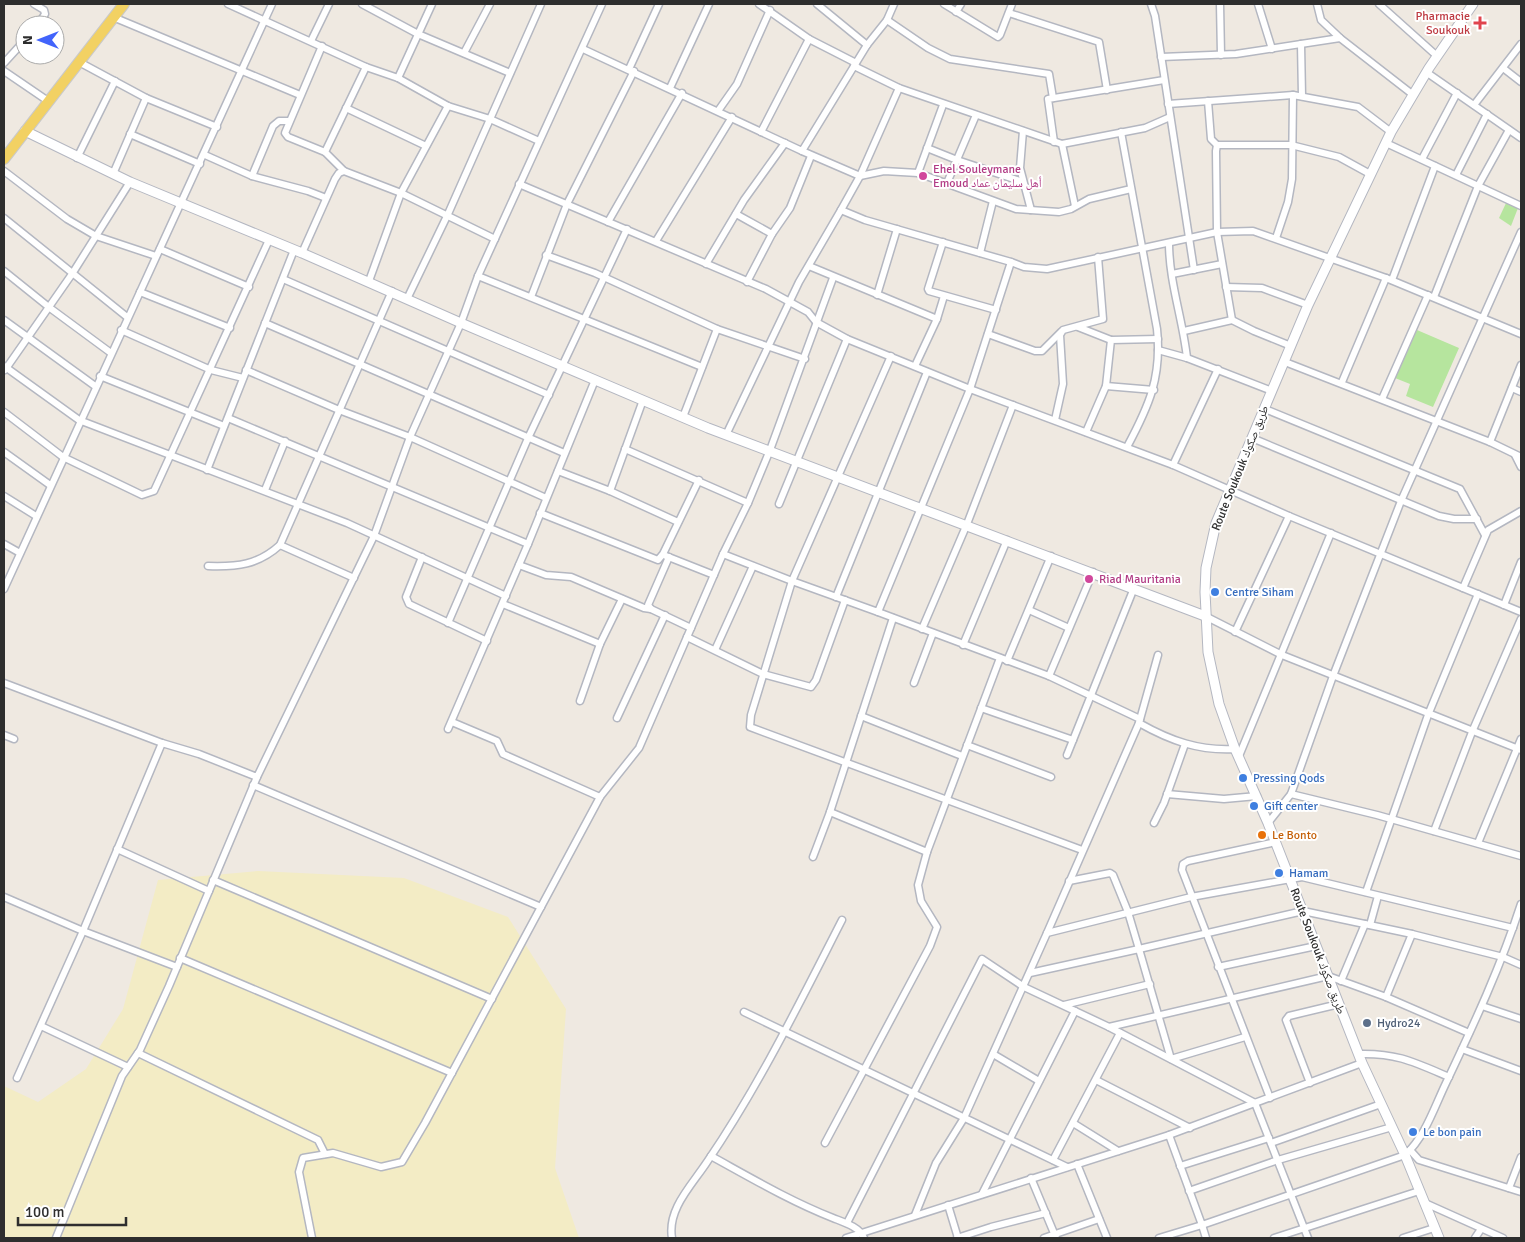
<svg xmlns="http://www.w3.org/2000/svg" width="1525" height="1242" font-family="Signika,'Noto Naskh Arabic',sans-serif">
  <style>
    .green { fill: #b6e59e }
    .sand { fill: #f3ecc5 }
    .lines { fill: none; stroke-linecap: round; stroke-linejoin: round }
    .street-casing { stroke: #b4b7c1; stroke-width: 9 }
    .secondary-casing { stroke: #b4b7c1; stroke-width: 11 }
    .primary-casing { stroke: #c9c9c9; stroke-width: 12 }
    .street { stroke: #fff; stroke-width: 6 }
    .secondary { stroke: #fff; stroke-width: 9 }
    .primary { stroke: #f2d163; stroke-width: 10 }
    .health-dot { fill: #e0444e; stroke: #fff; stroke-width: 2 }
    .hotel-dot { fill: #d1479c; stroke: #fff; stroke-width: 2 }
    .shop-dot { fill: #3f7fe0; stroke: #fff; stroke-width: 2 }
    .food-dot { fill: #e8710a; stroke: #fff; stroke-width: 2 }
    .service-dot { fill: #5c6f8a; stroke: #fff; stroke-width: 2 }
    .labels { text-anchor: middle; stroke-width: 4; stroke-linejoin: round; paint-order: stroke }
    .health-label { font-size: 12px; fill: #be3a42; stroke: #fff; text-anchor: end }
    .hotel-label { font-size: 12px; fill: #b23c85; stroke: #fff; text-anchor: start }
    .street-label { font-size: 12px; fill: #2e2e2e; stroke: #fff }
    .shop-label { font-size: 12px; fill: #366cbe; stroke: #fff; text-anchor: start }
    .food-label { font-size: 12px; fill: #c56008; stroke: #fff; text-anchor: start }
    .service-label { font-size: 12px; fill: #4e5e75; stroke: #fff; text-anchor: start }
  </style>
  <rect width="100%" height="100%" fill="#efe9e1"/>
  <g class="green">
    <path d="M1507,201L1518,208L1511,226L1499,218Z"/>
    <path d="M1417,330L1459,348L1433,407L1406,396L1410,384L1395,378Z"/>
  </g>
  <path class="sand" d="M258,871L404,878L508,917L566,1009L555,1168L579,1238H4V1086L38,1102L86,1069L123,1009L158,880Z"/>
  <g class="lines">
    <g class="street-casing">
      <g id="street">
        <path d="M34,4L44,10L45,14L38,25"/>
        <path d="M228,4L366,67L398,78L448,106L490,119L539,141"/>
        <path d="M362,4L418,34L510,73"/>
        <path d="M759,4L809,39"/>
        <path d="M817,4L867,45"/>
        <path d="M944,4L998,37L1000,35L1012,4"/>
        <path d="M1151,4L1155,16L1194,270"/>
        <path d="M1220,4L1221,55"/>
        <path d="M1258,4L1272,49"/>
        <path d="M1317,4L1321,20L1340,38L1412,94"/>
        <path d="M1379,4L1437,56"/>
        <path d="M956,12L961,4"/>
        <path d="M1009,13L1099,42L1107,90"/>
        <path d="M113,17L300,95"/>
        <path d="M887,20L928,48L950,59L1049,74L1053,98"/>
        <path d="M311,41L329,4"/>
        <path d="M1301,44L1302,96"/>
        <path d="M322,46L285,133L288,137L325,152"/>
        <path d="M583,49L802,151L867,45L887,20L894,4"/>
        <path d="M464,53L490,4"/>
        <path d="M1161,57L1236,54L1340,38"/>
        <path d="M79,62L146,98L217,127"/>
        <path d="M4,63L25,40"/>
        <path d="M854,66L899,88L1062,144L1145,128L1170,117"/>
        <path d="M366,67L325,152L344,171L401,193L495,239"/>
        <path d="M1503,68L1521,82"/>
        <path d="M629,69L659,4"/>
        <path d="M4,71L48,101"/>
        <path d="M1426,72L1521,138"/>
        <path d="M398,78L432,4"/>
        <path d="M670,88L709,4"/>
        <path d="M1208,101L1211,139L1217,145"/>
        <path d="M1168,104L1293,95L1358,107L1391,132"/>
        <path d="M1474,105L1521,44"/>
        <path d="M346,108L426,146"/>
        <path d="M718,111L737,84L770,10"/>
        <path d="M1023,131L1020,168L1031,210"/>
        <path d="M761,132L809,39L856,63"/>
        <path d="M1121,132L1157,329C1162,377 1149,406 1127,447"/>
        <path d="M130,134L200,164"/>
        <path d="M1054,142L1048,99L1164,80"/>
        <path d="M1386,143L1521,206"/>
        <path d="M1062,144L1075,206"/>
        <path d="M1217,145L1216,151L1217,232L1232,320"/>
        <path d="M1217,145H1291L1339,157L1370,174"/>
        <path d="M927,148L957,160L1023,182"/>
        <path d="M802,151L860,176L841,210L865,220L1011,262"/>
        <path d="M205,155L252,176L308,191L326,198"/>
        <path d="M77,158L115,81"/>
        <path d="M1422,159L1457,93"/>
        <path d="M4,171L67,219L96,236L156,256"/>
        <path d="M918,173L943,105"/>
        <path d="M113,174L146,98"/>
        <path d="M1456,175L1487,114"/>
        <path d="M252,176L273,126L279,121H288"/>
        <path d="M860,176L884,171L918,173L1016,209L1059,212L1071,209L1089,199L1131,189"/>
        <path d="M860,176L899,88"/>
        <path d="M947,183L976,115"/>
        <path d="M519,184L766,289L808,312L816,322L847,339L970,389L1173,465L1289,516L1521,612"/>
        <path d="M736,214L772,234"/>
        <path d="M4,218L127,317"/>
        <path d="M608,222L682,93"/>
        <path d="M1276,238L1288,202L1292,179L1293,95"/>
        <path d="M656,241L732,117"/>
        <path d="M943,242L928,289L929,291L996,310"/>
        <path d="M1169,243C1169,282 1183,320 1187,358"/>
        <path d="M160,249L249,287"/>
        <path d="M302,253L335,179L339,173L344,171"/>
        <path d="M980,253L993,201"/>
        <path d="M546,255L595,273L717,329L805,359"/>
        <path d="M706,264L744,200L785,143"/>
        <path d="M809,266L937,319"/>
        <path d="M4,271L50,308L111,353"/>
        <path d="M1172,274L1222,264"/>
        <path d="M478,276L702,367"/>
        <path d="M833,278L770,450L748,503L723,554L792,581L751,715L750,727L1082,850"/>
        <path d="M283,279L549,395"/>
        <path d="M1392,280L1435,166"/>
        <path d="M369,281L401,193L448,106"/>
        <path d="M747,282L772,234L790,208L811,156"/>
        <path d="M1226,287L1262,288L1308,305"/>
        <path d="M140,292L230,328"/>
        <path d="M877,295L897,229"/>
        <path d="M531,297L567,204L634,71"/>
        <path d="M1434,297L1478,186L1509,130"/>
        <path d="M407,299L448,214L541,4"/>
        <path d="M4,320L95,386"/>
        <path d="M265,323L564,453"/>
        <path d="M1078,327L1111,340"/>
        <path d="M121,330L211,370L243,378"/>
        <path d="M1184,331L1232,320L1254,331L1291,346"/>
        <path d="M988,334L1035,351H1042L1061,332"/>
        <path d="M1158,350L1187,358L1272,391"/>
        <path d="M891,356L792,581L878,612L970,389L1011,262L1024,267L1047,269L1217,232L1253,231L1386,278L1521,334"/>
        <path d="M1285,362L1490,442L1521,457"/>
        <path d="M4,366L79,420L347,523L506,596"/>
        <path d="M915,366L937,319L944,296"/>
        <path d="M5,370L72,274L130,182"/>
        <path d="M246,370L339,410L410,437L461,323L478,276L602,4"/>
        <path d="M100,376L224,426"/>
        <path d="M1342,382L1386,278"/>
        <path d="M1106,386L1154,390"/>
        <path d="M1512,388L1521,392"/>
        <path d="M1382,399L1428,295"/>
        <path d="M1265,409L1460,489L1485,535"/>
        <path d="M4,412L63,457L142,495L154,491L269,240"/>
        <path d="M683,417L717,329"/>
        <path d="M228,418L528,544"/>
        <path d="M1055,420L1063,384L1060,335L1063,330L1103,319L1098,257"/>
        <path d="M1086,432L1106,386L1111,340L1158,339"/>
        <path d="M726,435L799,282L841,210"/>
        <path d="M1252,438L1439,516L1454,519H1477"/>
        <path d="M1490,442L1521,365"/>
        <path d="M625,449L748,503"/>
        <path d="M4,452L50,485"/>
        <path d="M1515,455L1521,467"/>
        <path d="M1173,465L1218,369"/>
        <path d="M207,470L294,250"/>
        <path d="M558,471L610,491L678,522"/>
        <path d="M265,490L285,441"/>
        <path d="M610,491L643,400"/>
        <path d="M4,496L36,516"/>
        <path d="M779,504L847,339"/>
        <path d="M540,513L658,560L663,554L699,480"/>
        <path d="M4,544L20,553"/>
        <path d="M280,545L354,578"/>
        <path d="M666,556L714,575"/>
        <path d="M422,557L406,597L409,604L487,641"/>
        <path d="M669,557L648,605L651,609L691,628"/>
        <path d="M519,565L546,575L571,577L644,608L651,609"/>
        <path d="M208,566C237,567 258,565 280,545L392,291"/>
        <path d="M1463,588L1488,530L1521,511"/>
        <path d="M4,589C93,394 183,199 272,4"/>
        <path d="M836,597L927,372"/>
        <path d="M503,604L600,644"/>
        <path d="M1504,605L1521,562"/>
        <path d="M1029,610L1069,628"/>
        <path d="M878,612L1049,676L1140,719"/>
        <path d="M1205,616L1282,655L1521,750"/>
        <path d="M448,623L529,436L627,229"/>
        <path d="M922,629L967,524L1013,405"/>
        <path d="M1235,632L1289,516"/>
        <path d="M687,637L763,674L811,687L816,680L845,600"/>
        <path d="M963,645L1007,540"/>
        <path d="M715,650L753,566"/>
        <path d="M1007,661L1051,556"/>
        <path d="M1049,676L1093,572"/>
        <path d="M4,683L162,743L199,754L257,777L374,536L410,437L546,498"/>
        <path d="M914,683L933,633"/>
        <path d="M580,701L600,644L622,599"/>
        <path d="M981,708L1073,740"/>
        <path d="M861,716L962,756"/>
        <path d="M617,718L665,615"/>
        <path d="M452,722L497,741L503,754L600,797"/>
        <path d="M1139,723C1171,741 1199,751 1235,749"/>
        <path d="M448,729L528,544L595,380"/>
        <path d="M4,735L14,739"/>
        <path d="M162,743L83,931L177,967"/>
        <path d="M967,745L1051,777"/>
        <path d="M1067,755L1134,588"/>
        <path d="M1239,756L1331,533"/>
        <path d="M253,785L541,907"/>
        <path d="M1167,794L1224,799L1257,796"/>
        <path d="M1291,794L1377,815L1521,856"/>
        <path d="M830,812L927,852L1000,658"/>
        <path d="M1154,823L1164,803L1185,744"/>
        <path d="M1268,823L1291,794L1333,676L1401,501L1521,232"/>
        <path d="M1434,831L1472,732L1521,619"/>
        <path d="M1478,843L1521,739"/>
        <path d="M117,849L209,891"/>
        <path d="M813,857L830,812L893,618"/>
        <path d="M213,880L492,999"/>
        <path d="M1069,881L1110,873L1113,875L1128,912L1139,949L1303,911L1412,934L1503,957L1521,965"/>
        <path d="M1366,892L1428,715L1478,594"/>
        <path d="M4,897L83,931L17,1078"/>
        <path d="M1370,925L1378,896"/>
        <path d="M1047,933L1139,723L1158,655"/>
        <path d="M180,958L452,1073"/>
        <path d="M1218,967L1316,946"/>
        <path d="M1030,973L1139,949L1171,1059L1245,1037"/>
        <path d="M1341,981L1365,924"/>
        <path d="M1386,997L1412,934"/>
        <path d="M1064,1005L1150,984"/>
        <path d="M1482,1006L1521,1019"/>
        <path d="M744,1012L1067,1167"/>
        <path d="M41,1026L128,1067"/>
        <path d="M1109,1027L1328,976L1386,997L1469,1033"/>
        <path d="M1462,1049L1521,1071"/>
        <path d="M138,1053L318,1140L325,1154"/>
        <path d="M993,1054L1039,1081"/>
        <path d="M1359,1054C1397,1053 1414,1062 1449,1077"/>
        <path d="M1096,1080L1190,1128"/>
        <path d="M1310,1083L1286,1020L1289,1016L1339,1004"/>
        <path d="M1270,1098L1182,870L1183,864L1188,861L1276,842"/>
        <path d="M1073,1123L1118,1151"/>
        <path d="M1169,1135L1202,1225L1405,1155C1425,1137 1434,1108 1446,1083C1474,1024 1501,966 1521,904"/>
        <path d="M825,1143L930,946L937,927L921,901L918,885L927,852"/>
        <path d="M1271,1143L1381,1104"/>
        <path d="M1410,1150L1419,1160L1521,1192"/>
        <path d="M711,1156C751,1178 790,1201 833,1218C843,1222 860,1227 864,1238"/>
        <path d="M1053,1160L1120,1033"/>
        <path d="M1077,1164L1107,1238"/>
        <path d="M1180,1166L1269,1138"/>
        <path d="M1031,1178L1056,1238"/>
        <path d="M1509,1188L1521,1157"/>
        <path d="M1189,1191L1278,1160L1392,1127"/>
        <path d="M982,1194L1075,1011"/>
        <path d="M1425,1203L1503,1238"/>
        <path d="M948,1205L958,1238"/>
        <path d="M915,1215L936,1163L964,1118L1047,933L1191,897L1302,877L1513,928"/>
        <path d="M847,1223L982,959L1024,987L1109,1027L1255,1103L1308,1238"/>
        <path d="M56,1238L122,1076L140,1050L169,986L257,777"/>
        <path d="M312,1238L299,1172L303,1158L333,1153L381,1167L402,1162L425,1123L600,797L639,748L723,554"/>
        <path d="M672,1238C667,1209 692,1185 707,1162C759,1086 800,1002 842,920"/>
        <path d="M846,1238L1169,1135L1362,1063"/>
        <path d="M957,1238L991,1227L1046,1213"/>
        <path d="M1044,1238L1099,1219"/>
        <path d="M1159,1238L1202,1225L1206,1238"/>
        <path d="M1274,1238L1419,1191"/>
        <path d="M1403,1238L1434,1228"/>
        <path d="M1475,1238L1481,1229"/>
      </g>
    </g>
    <g class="secondary-casing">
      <g id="secondary">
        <path d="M25,131L130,182L302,253L461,323L708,428L1205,616"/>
        <path d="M1439,1238L1405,1155L1362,1063L1268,823L1235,749L1219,704L1208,652L1205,592L1206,568L1216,523L1308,305L1391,132L1429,68L1473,4"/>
      </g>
    </g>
    <g class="primary-casing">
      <path id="primary" d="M4,159L124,4"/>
    </g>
    <use href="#street" class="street"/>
    <use href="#secondary" class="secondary"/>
    <use href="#primary" class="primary"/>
  </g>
  <path class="health-dot" d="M1477.5 15.5h5v5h5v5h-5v5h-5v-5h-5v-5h5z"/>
  <g class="hotel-dot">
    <circle cx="923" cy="176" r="5"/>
    <circle cx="1089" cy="579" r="5"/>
  </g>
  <g class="shop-dot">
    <circle cx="1215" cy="592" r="5"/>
    <circle cx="1243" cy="778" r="5"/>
    <circle cx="1254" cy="806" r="5"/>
    <circle cx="1279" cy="873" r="5"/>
    <circle cx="1413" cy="1132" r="5"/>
  </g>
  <circle class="food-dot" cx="1262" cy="835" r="5"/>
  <circle class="service-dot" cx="1367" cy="1023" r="5"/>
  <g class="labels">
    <g class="health-label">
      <text x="1470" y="20">Pharmacie<tspan x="1470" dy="14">Soukouk</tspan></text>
    </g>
    <g class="hotel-label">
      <text x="933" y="173">Ehel Souleymane<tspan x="933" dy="14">Emoud أهل سليمان عماد</tspan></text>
      <text x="1099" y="583">Riad Mauritania</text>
    </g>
    <g class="street-label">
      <text transform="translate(1240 468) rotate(-68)" y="4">Route Soukouk طريق صكوك</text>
      <text transform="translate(1318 951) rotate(69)" y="4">Route Soukouk طريق صكوك</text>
    </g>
    <g class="shop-label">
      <text x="1225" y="596">Centre Siham</text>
      <text x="1253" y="782">Pressing Qods</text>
      <text x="1264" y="810">Gift center</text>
      <text x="1289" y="877">Hamam</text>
      <text x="1423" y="1136">Le bon pain</text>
    </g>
    <g class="food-label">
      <text x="1272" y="839">Le Bonto</text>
    </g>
    <g class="service-label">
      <text x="1377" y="1027">Hydro24</text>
    </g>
  </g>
  <rect width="1525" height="1242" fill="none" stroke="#2e2e2e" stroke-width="10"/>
  <g transform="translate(40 40) rotate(270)"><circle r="24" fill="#ffffff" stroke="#ababab"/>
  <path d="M0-4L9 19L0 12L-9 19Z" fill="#4264fb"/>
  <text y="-8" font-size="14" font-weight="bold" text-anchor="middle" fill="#2e2e2e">N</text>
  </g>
  <path d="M18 1217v8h108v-8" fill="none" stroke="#2e2e2e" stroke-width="2.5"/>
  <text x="25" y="1217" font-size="15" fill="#2e2e2e" stroke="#ffffff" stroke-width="4" paint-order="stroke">100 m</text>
</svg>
